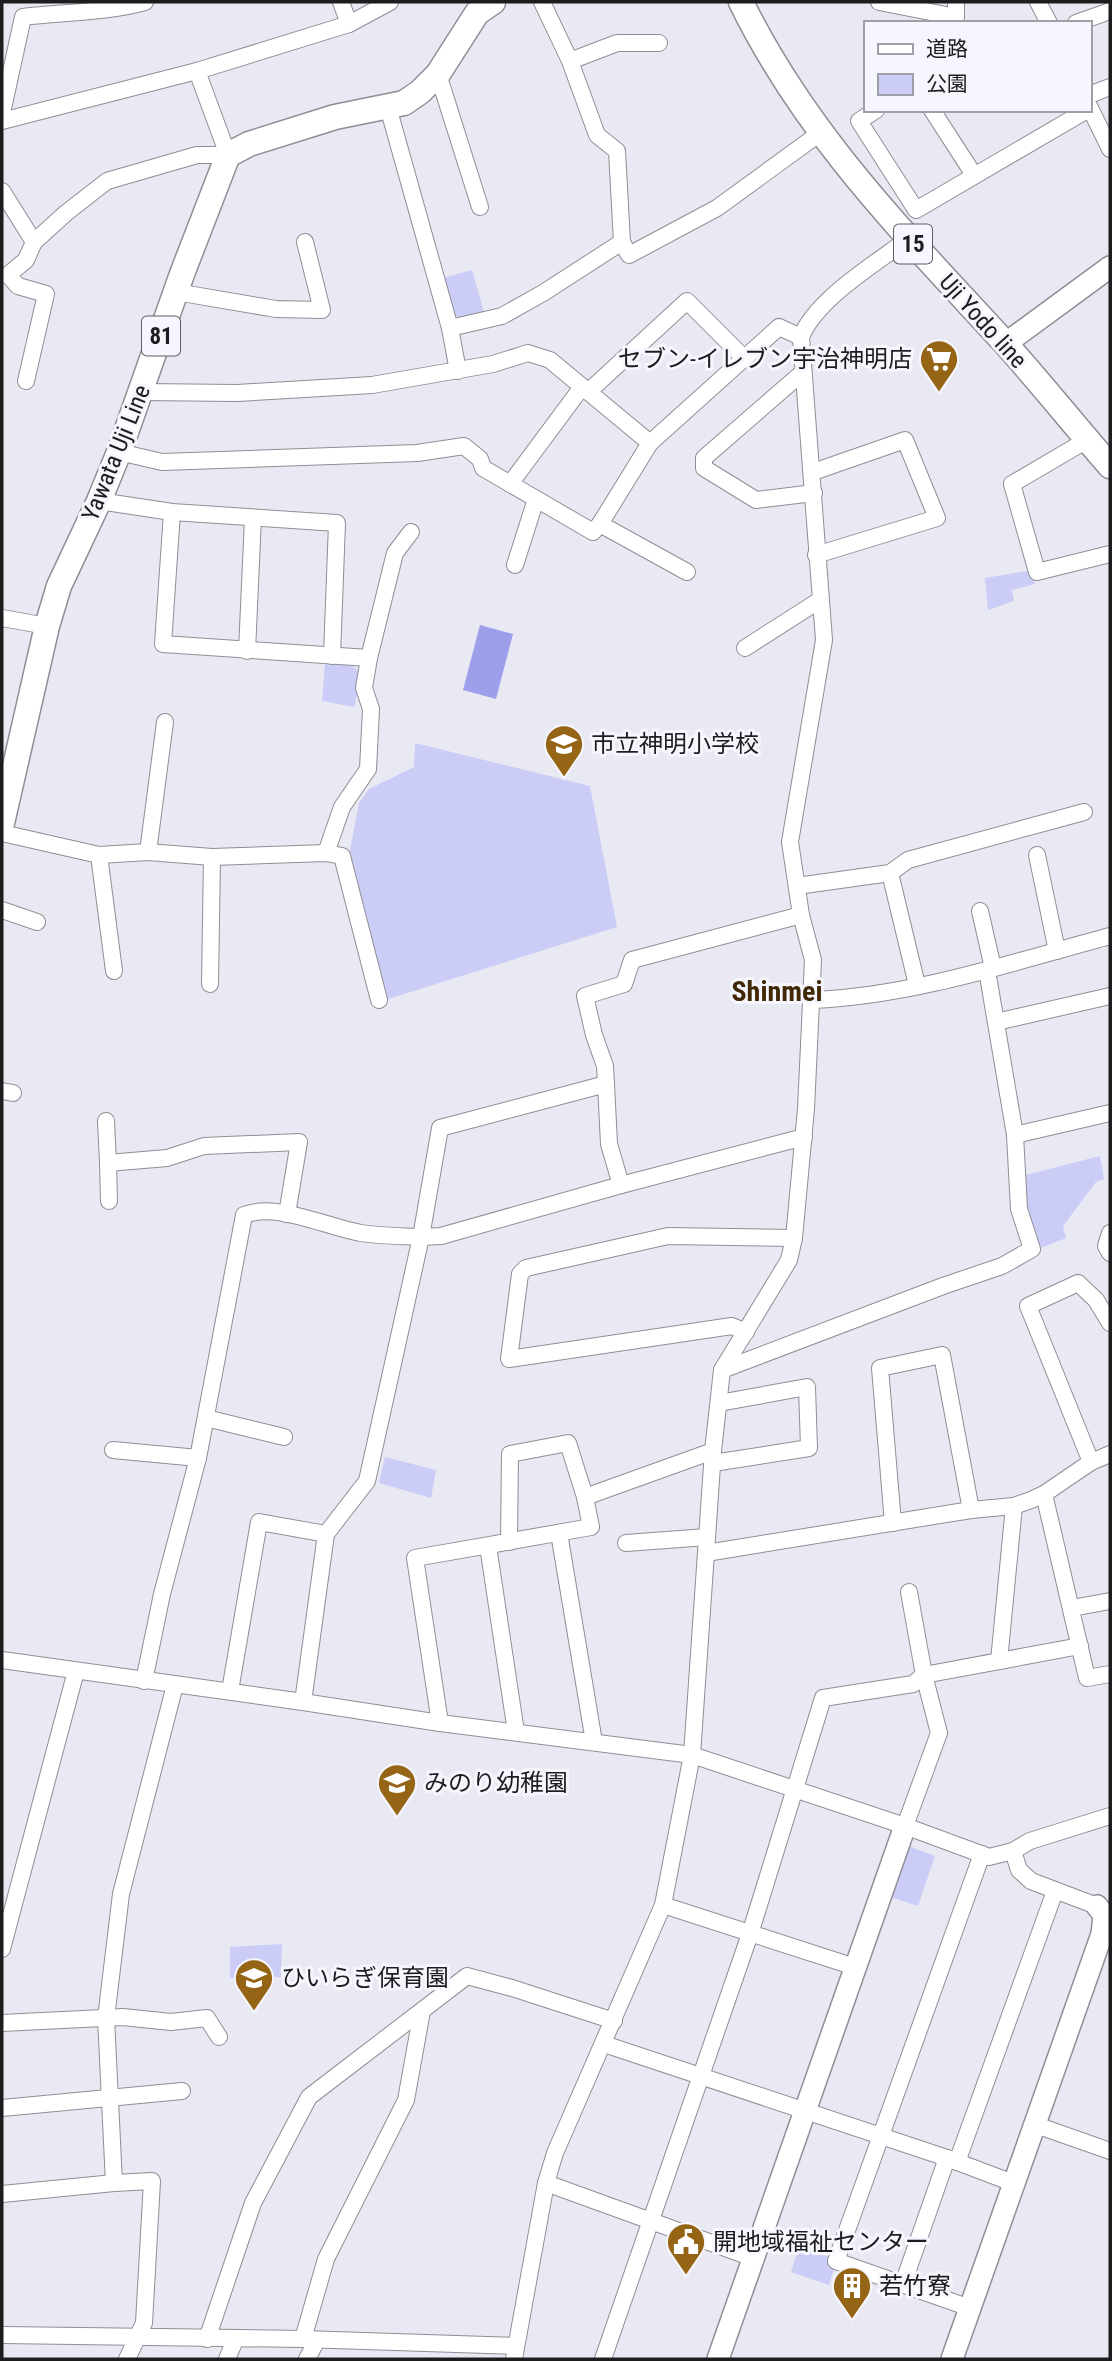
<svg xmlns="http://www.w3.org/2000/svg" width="1112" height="2361" font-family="'Roboto Condensed','Noto Sans JP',sans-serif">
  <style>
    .green { fill: #cbcdf6 }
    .water { fill: #9e9fea }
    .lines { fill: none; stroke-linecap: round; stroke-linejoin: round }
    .street-casing { stroke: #8e8e96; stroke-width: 18 }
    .secondary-casing { stroke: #8e8e96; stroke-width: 24 }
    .primary-casing { stroke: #8e8e96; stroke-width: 27 }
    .street { stroke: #fff; stroke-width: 16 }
    .secondary { stroke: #fff; stroke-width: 21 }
    .primary { stroke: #fff; stroke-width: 24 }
    .labels { text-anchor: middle; stroke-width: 6; stroke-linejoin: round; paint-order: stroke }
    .shield { fill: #f6f7fe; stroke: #5e5e63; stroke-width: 2 }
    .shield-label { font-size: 23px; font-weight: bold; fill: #1d1d20 }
    .street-label { font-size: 24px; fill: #1d1d20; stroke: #f6f7fe }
    .poi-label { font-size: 24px; fill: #1d1d20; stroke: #f6f7fe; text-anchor: start }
    .quarter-label { font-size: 28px; font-weight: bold; fill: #412905; stroke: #f6f7fe }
  </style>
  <rect width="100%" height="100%" fill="#e9e9f3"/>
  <g class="green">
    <path d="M472,270L484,312L463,318L452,315L443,278Z"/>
    <path d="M1032,570L1035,584L1012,590L1014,601L988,610L985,578Z"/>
    <path d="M325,664L351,665L359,672V688L354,707L322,701Z"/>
    <path d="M415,743L590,786L617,927L385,1000L349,855L359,803L369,789L414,767Z"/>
    <path d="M1100,1156L1104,1179L1096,1182L1063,1226L1066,1238L1041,1248L1025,1204L1022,1176Z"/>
    <path d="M385,1457L436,1470L431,1498L379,1483Z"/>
    <path d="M911,1847L935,1856L918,1906L890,1897L905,1850Z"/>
    <path d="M282,1944L281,1977L230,1978V1947Z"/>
    <path d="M799,2247L830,2257L828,2264L835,2266L829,2285L791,2272Z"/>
  </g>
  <path class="water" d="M480,625L513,634L496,699L463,690Z"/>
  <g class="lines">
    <g class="street-casing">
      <g id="street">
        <path d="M341,2L349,24"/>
        <path d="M542,2L570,61L597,135L617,151L622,242L629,255L717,208L820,133"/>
        <path d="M879,2L956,17V2"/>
        <path d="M1038,2L1049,23"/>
        <path d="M1076,23L1110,11"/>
        <path d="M570,61L617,43H659"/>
        <path d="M438,74L480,207"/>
        <path d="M1089,95L1110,87"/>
        <path d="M1089,106L1110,149"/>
        <path d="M388,107L450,328L458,371"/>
        <path d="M876,110L859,121L916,210L1087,110"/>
        <path d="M932,110L974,175"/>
        <path d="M2,113L23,17C63,12 105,13 145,2"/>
        <path d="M2,121L197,71L349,24L390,2"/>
        <path d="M2,191L34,242"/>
        <path d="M176,292L276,309L322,310L305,242"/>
        <path d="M450,328L502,316L543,293L622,242"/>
        <path d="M803,372L704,458V468L756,500L814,493"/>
        <path d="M26,381L46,294L18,286L8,275L26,260L34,242L66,213L107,181L197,155H228L197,71"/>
        <path d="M142,392L237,393L372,385L493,364L528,353L550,360L650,443"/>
        <path d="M588,392L687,301L744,358"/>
        <path d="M1087,440L1012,484L1037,572L1110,554"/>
        <path d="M119,452L162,462L417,453L464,446L480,459L483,468L593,532L600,524"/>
        <path d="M813,472L905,440L937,518L816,555"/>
        <path d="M510,484L582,387"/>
        <path d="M99,501L172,512L337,523L332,656"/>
        <path d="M172,512L163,644L369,658L364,688L371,709L368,769L342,807L326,853"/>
        <path d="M515,565L536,499"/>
        <path d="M687,572L600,524L650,443L779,327L801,337"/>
        <path d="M2,618L47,626"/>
        <path d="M745,648L820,600"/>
        <path d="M247,651L253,518"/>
        <path d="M369,658L395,553L411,532"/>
        <path d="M2,833L99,855L148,852L212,857L326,853L342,856L379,1000"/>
        <path d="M148,852L165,722"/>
        <path d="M99,855L114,971"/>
        <path d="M1037,855L1057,951"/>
        <path d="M890,873L917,985"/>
        <path d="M797,886L890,873L908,860L1084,812"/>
        <path d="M2,910L37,922"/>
        <path d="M980,911L993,968"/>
        <path d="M210,984L212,857"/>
        <path d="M813,1000C912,996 1014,962 1110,936"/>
        <path d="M996,1022L1110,996"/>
        <path d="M606,1084L605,1066L594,1035L585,996L624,984L632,960L801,915"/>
        <path d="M2,1091L13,1093"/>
        <path d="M106,1121L108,1163L167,1158L204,1146L299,1142L287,1214"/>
        <path d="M1015,1135L1110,1113"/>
        <path d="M108,1163L109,1201"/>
        <path d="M1110,1233L1106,1246L1110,1253"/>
        <path d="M746,1332L732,1326L509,1359L520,1274L526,1268L668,1236L794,1238"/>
        <path d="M722,1370L943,1286L1002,1266L1032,1249L1019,1209L1015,1135L987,970"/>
        <path d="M206,1418L284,1437"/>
        <path d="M113,1450L198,1458"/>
        <path d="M1091,1462L1028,1306L1078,1283L1096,1300L1110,1323"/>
        <path d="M713,1463L809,1448L807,1387L719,1403"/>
        <path d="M1044,1494L1087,1678L1110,1674"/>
        <path d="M893,1523L880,1368L942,1355L971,1510"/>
        <path d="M559,1533L594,1742"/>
        <path d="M509,1542L510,1454L568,1443L585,1497"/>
        <path d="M626,1543L707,1537"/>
        <path d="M488,1546L516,1732"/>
        <path d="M706,1553L971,1510L1014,1506L1031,1500L1044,1494L1091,1462L1110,1454"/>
        <path d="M1072,1608L1110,1601"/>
        <path d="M2,1660L303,1702L440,1723L692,1755L905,1826L989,1857L1013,1851L1019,1870L1031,1881L1097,1906"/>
        <path d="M999,1661L1014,1506"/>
        <path d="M144,1681L162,1594L198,1458L244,1215C277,1202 326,1227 361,1233C380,1236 401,1236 421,1237L440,1128L606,1084L609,1144L621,1185"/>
        <path d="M230,1691L259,1522L326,1534L367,1481L421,1237L441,1236L621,1185L804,1137"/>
        <path d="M303,1702L326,1534"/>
        <path d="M440,1723L415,1558L591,1527L585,1497L713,1451"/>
        <path d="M905,1826L939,1733L924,1675L909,1592"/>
        <path d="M1013,1851L1030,1841L1110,1816"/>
        <path d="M663,1905L855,1967"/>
        <path d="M2,1949L76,1671"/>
        <path d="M2,2023L123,2017L171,2022L207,2018L219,2037"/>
        <path d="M604,2044L947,2158L1013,2183"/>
        <path d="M2,2108L182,2091"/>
        <path d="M1036,2125L1110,2151"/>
        <path d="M957,2162L1055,1891"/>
        <path d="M546,2183L753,2258"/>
        <path d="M2,2194L114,2183"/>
        <path d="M903,2284L947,2158"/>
        <path d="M970,2308L836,2261L982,1854"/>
        <path d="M2,2335L303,2339L516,2346"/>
        <path d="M207,2339L253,2203L309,2097L467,1976L512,1988L614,2021"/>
        <path d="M303,2339L326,2259L406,2100L422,2011"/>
        <path d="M127,2359L144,2323L152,2181L114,2183L106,2018L121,1894L175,1685"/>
        <path d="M227,2359L236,2338"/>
        <path d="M307,2359L317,2340"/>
        <path d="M514,2359L546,2183L555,2153L663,1905L692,1755L713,1451L722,1370L789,1260L794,1238L806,1109L813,960L801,915L790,842L824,640L801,337C816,299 875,264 908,239"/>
        <path d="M603,2359L750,1934L823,1698L913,1684L924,1675L1080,1646"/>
      </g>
    </g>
    <g class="secondary-casing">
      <g id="secondary">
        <path d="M1005,344L1110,267"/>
        <path d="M718,2359L905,1826"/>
        <path d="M952,2359L1102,1934L1104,1915L1097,1906"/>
      </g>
    </g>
    <g class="primary-casing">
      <g id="primary">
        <path d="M741,2C806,135 904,233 1003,341C1040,382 1074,425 1110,466"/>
        <path d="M2,823L47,626L59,586L99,501L119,452L182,274L228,155L249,144L335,117L404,103L420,92L438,74L477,13L493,2"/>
      </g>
    </g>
    <use href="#street" class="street"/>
    <use href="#secondary" class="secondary"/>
    <use href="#primary" class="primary"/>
  </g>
  <defs>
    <g id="supermarket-pin" transform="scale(2.0125)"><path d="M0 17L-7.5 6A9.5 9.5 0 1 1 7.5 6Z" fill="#956415" stroke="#f6f7fe"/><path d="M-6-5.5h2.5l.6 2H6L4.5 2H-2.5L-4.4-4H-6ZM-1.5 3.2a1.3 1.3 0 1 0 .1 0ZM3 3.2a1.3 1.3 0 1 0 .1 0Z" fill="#fff"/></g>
    <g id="school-pin" transform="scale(2.0125)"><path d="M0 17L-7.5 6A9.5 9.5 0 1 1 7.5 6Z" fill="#956415" stroke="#f6f7fe"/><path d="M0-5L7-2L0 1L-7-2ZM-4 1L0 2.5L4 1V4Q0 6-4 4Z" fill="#fff"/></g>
    <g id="civic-pin" transform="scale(2.0125)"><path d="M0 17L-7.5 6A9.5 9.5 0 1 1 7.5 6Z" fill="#956415" stroke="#f6f7fe"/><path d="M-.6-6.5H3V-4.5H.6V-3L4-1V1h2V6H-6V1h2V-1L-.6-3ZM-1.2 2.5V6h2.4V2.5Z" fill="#fff"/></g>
    <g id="building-pin" transform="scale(2.0125)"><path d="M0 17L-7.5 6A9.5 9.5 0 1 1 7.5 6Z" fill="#956415" stroke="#f6f7fe"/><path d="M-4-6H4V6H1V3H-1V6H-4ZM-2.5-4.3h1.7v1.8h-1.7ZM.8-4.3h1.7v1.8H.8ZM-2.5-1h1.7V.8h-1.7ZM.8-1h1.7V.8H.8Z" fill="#fff"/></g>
  </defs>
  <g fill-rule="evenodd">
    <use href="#supermarket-pin" x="939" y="359"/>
    <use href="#school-pin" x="564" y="744"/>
    <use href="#school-pin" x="397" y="1783"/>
    <use href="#school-pin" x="254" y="1978"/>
    <use href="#civic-pin" x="686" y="2242"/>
    <use href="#building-pin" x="852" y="2286"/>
  </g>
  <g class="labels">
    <g class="shield">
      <rect x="894" y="224.5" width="38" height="39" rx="5"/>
      <rect x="142" y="316.5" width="38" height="39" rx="5"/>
    </g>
    <g class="shield-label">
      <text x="913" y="252">15</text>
      <text x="161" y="344">81</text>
    </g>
    <g class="street-label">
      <text transform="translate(983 321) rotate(48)" y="8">Uji Yodo line</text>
      <text transform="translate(116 453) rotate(-68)" y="8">Yawata Uji Line</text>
    </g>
    <g class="poi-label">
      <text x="912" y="367" text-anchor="end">セブン-イレブン宇治神明店</text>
      <text x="591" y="752">市立神明小学校</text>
      <text x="424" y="1791">みのり幼稚園</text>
      <text x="281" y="1986">ひいらぎ保育園</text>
      <text x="713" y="2250">開地域福祉センター</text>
      <text x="879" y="2294">若竹寮</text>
    </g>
    <g class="quarter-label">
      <text x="777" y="1001">Shinmei</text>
    </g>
  </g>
  <rect width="1112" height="2361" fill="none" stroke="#1d1d20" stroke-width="7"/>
  <rect x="864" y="21" width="228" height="91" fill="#f6f7fe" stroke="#9fa0a5" stroke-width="2"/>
  <rect x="878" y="44" width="35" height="10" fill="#ffffff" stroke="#9fa0a5" stroke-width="2"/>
  <text x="926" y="56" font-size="21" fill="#1d1d20">道路</text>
  <rect x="878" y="74" width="35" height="21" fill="#cbcdf6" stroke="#9fa0a5" stroke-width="2"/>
  <text x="926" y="91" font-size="21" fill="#1d1d20">公園</text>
</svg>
